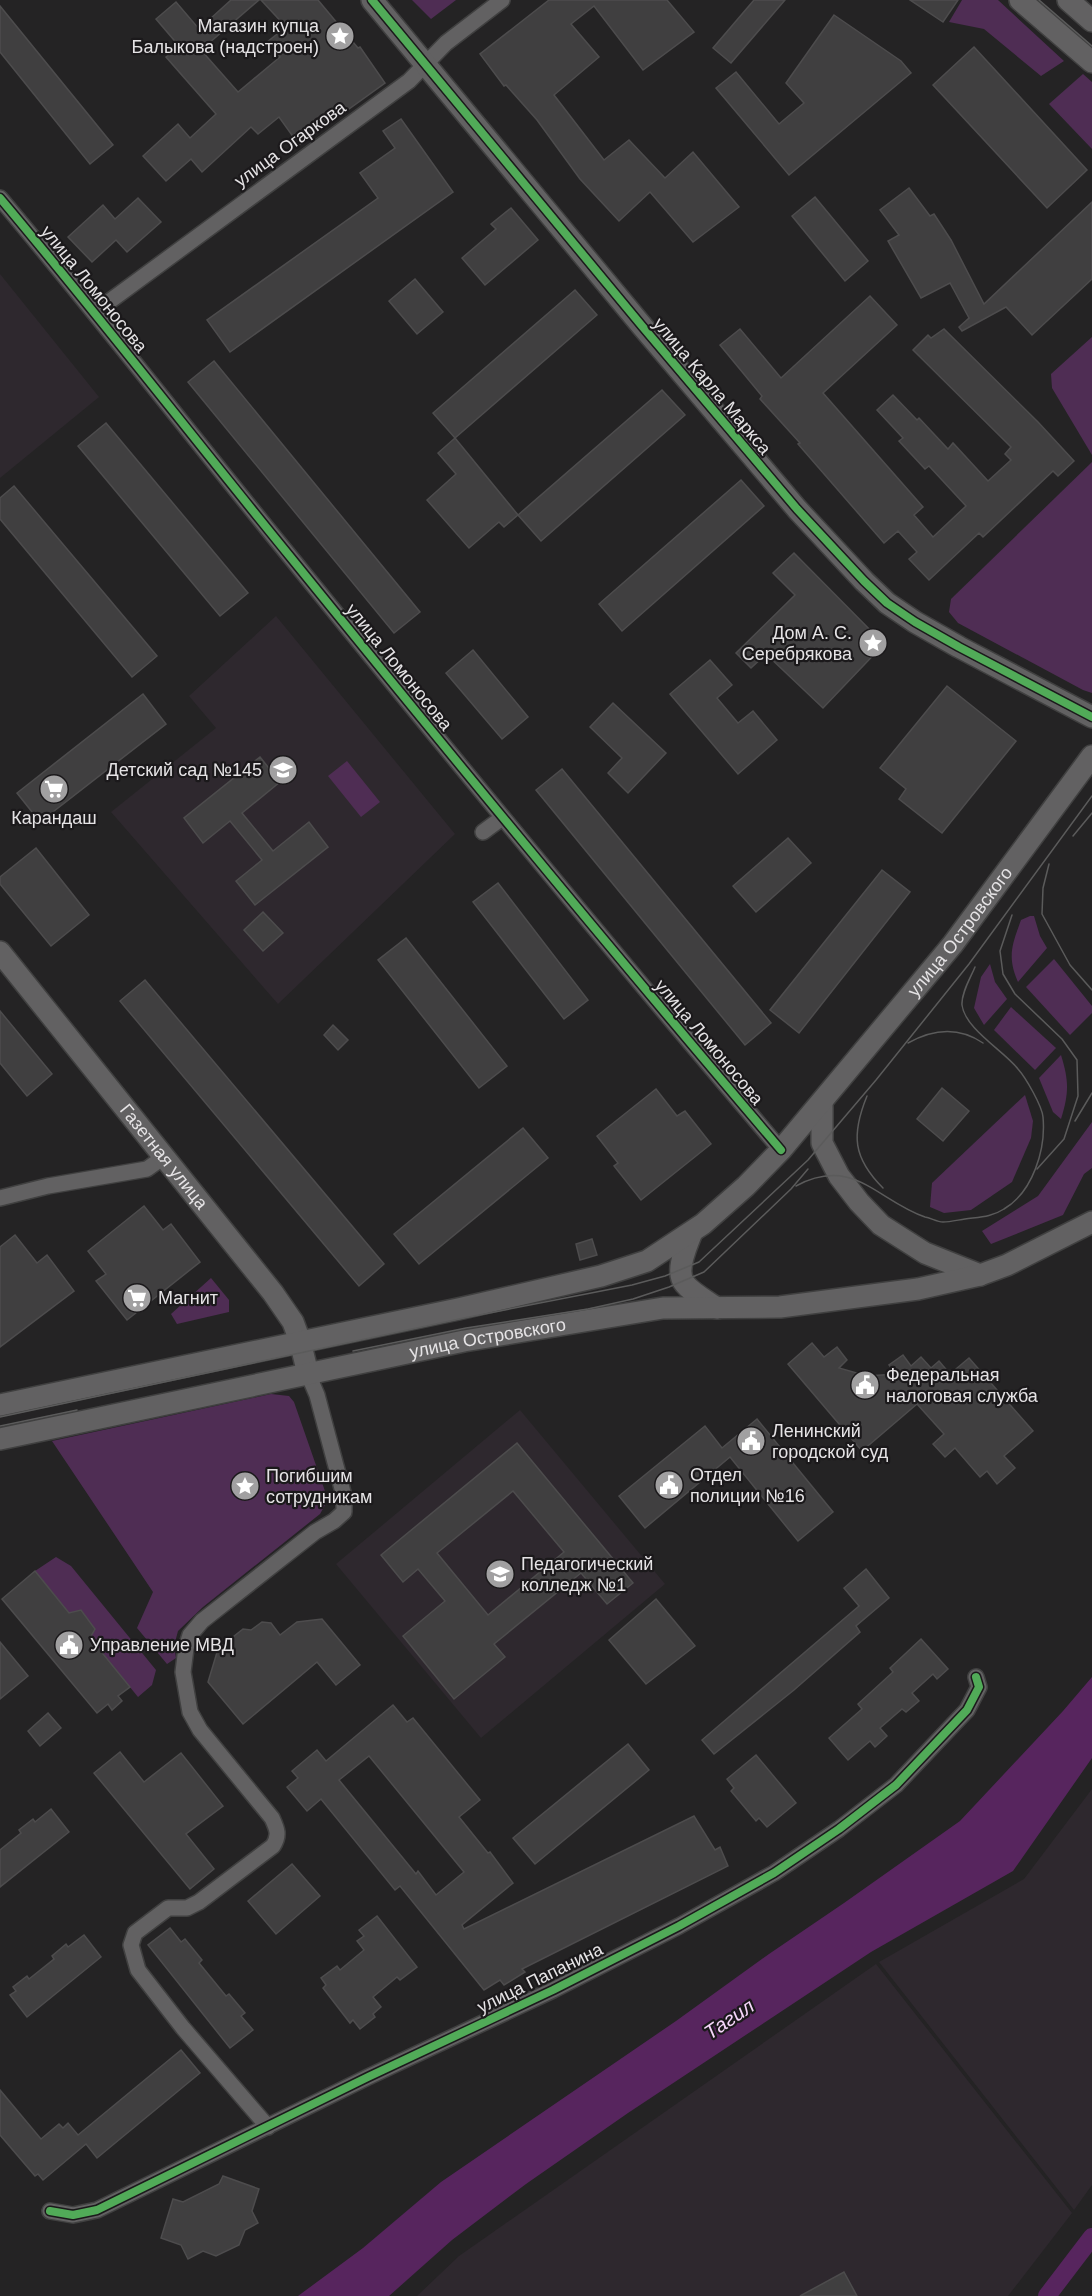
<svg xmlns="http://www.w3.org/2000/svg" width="1092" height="2296" font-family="Helvetica,sans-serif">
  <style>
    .built { fill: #2e282e }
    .green { fill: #4f2d54 }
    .water { fill: #57255e }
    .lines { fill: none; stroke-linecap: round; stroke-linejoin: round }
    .canal { stroke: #57255e; stroke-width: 18 }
    .building { fill: #403f40; stroke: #4d4c4d; stroke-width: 1.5; fill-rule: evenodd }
    .street-casing { stroke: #404040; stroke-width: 18 }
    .secondary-casing { stroke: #404040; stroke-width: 24 }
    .street { stroke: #626162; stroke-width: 15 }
    .secondary { stroke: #626162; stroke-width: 21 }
    .tram { stroke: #5b5b5b; stroke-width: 1.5 }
    .cycleway-casing { stroke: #1b191b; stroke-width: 11 }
    .cycleway { stroke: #51ab58; stroke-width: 8 }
    .labels { text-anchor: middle; stroke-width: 4.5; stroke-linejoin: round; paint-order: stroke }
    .poi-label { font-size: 18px; fill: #e5e3e5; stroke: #1b191b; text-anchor: start }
    .street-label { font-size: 18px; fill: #e5e3e5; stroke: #1b191b }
    .water-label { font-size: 20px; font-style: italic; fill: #f6d6fa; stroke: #1b191b }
  </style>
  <rect width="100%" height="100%" fill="#242324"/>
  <g class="built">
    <path d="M0,274L99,397L0,478Z"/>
    <path d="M276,616L455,834L278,1004L111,812L216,728L189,696Z"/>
    <path d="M520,1410L665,1584L481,1738L336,1564Z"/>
    <path d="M1092,1789V2185L1074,2210L879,1962L1024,1879Z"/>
    <path d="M876,1964L1072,2213L1008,2296H417L459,2256Z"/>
  </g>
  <g class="green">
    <path d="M412,0H456L431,19Z"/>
    <path d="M962,0H998L1064,61L1041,76L984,29L949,22Z"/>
    <path d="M1083,74L1092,82V149L1049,104Z"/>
    <path d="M1092,337V455L1052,388L1051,374Z"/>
    <path d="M1092,462V693L1083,690L958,623L949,612L951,599Z"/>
    <path d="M347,761L380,802L361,817L328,776Z"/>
    <path d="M1030,916H1034L1040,936L1047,948L1018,982C1007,957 1012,945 1021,920Z"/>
    <path d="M1054,959L1092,1006V1013L1070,1035L1026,987Z"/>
    <path d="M990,964L995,982L1007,999L984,1025L974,1008L981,977Z"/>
    <path d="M1011,1007L1056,1048L1035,1070L994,1030Z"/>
    <path d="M1061,1055C1069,1081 1069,1093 1061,1119L1053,1112L1039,1078Z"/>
    <path d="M1025,1095L1033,1121L1031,1138L1012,1182L971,1210L944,1213L930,1207L932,1183Z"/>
    <path d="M1092,1122V1168L1084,1174L1063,1215L991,1244L982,1231L1038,1196Z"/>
    <path d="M211,1278L229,1300V1312L177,1324L171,1314Z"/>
    <path d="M271,1394L289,1396L294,1402L326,1494L325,1505L320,1514L203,1607L178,1631L174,1646L176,1658L167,1664L137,1628L153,1592L52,1441Z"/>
    <path d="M56,1557L71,1566L156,1670L152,1685L138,1697L86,1633H92L94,1628L82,1612L77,1611L74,1619L35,1571Z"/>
  </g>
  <path class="water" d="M1092,1677V1758L1013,1871L871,1952L628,2113L526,2184L452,2240L389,2296H298L363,2248L441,2182L676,2021L769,1954L844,1903L960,1821L1063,1711Z"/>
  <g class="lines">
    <path class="canal" d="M1047,2296L1092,2237"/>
  </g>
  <g class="building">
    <path d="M231,0H259L201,50L238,92L280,57L267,42L286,27L261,0H318L358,48L360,47L385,83L299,145L279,117L258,134L251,127L202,172L191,159L166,181L143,156L178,124L190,138L216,114L166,57L179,46L156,19L176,2L199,29Z"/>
    <path d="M549,0H667L694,32L643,70L594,6L571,24L599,57L554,95L604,160L629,140L665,178L693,152L739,207L693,242L650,192L619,221L580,179L537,120L506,85L504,86L480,54Z"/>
    <path d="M754,0H785L731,63L713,48Z"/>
    <path d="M910,0H958L943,22Z"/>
    <path d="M0,6L113,145L90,164L0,52Z"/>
    <path d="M834,15L901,61L911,73L789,175L716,88L736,72L779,124L804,103L786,83Z"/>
    <path d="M974,47L1087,170L1047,208L933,85Z"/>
    <path d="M401,119L453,192L230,352L207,320L378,198L360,173L395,148L383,131Z"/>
    <path d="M909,188L930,216L934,214L951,240L984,304L1092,202V279L1032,335L1006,307L962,331L959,327L969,318L950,283L921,298L888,241L899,235L880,210Z"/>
    <path d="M815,197L868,261L845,281L792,216Z"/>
    <path d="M138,198L161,222L127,252L116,240L92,262L68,237L103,205L115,219Z"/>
    <path d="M511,208L538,240L485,285L462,258L496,229L491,224Z"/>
    <path d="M415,279L443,312L417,334L389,301Z"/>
    <path d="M575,290L597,315L455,438L433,413Z"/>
    <path d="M870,296L897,325L823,393L923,507L914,515L933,537L966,506L929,466L925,469L899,441L903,438L877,410L893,395L917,420L919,418L948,449L953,443L988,481L1011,460L1005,454L1011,447L913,350L928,335L931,338L944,329L1038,422L1074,461L1058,476L1053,471L983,537L979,533L929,580L909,559L917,552L898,531L884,543L798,444L800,443L760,399L762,396L720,345L740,329L781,378Z"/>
    <path d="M214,361L420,612L394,633L188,382Z"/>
    <path d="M662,390L685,415L541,541L518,515Z"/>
    <path d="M106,423L248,593L220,616L78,446Z"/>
    <path d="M455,438L518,515L504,527L499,522L469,548L427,500L456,474L438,453Z"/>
    <path d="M741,480L764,506L622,631L599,604Z"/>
    <path d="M14,486L157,656L132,677L0,519V498Z"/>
    <path d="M794,553L884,644L823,708L766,654L751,668L736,653L795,595L773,573Z"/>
    <path d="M473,650L528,717L502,739L446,673Z"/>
    <path d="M710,660L732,685L717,698L738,723L753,711L777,740L738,774L670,694Z"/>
    <path d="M947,686L1016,741L942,833L899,799L906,789L880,768Z"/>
    <path d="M143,694L166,724L40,822L17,793Z"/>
    <path d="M613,703L666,753L628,793L608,773L622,758L590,727Z"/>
    <path d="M260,757L280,782L242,813L273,851L309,822L328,847L255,905L236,881L262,860L230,821L203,843L184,818Z"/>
    <path d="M562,769L771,1023L745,1045L536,790Z"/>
    <path d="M788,838L811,863L756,912L733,886Z"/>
    <path d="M36,848L89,915L51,946L0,884V877Z"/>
    <path d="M882,870L910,892L799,1033L770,1010Z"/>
    <path d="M498,883L588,1000L564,1019L473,902Z"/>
    <path d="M263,912L283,933L263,951L244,930Z"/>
    <path d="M406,938L507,1066L479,1088L378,960Z"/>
    <path d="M145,980L384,1264L359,1286L120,1001Z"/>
    <path d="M0,1011L52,1074L27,1096L0,1063Z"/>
    <path d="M333,1025L348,1040L338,1050L324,1035Z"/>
    <path d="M942,1088L969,1111L943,1141L917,1119Z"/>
    <path d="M656,1089L677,1116L685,1111L711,1144L641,1200L614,1166L618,1163L597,1136Z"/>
    <path d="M523,1128L548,1158L419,1264L394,1234Z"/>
    <path d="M144,1206L163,1230L171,1224L200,1262L127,1320L96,1281L106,1274L88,1251Z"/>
    <path d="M15,1235L37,1263L47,1255L74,1291L0,1347V1247Z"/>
    <path d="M592,1239L597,1255L580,1260L576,1244Z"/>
    <path d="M812,1343L824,1357L837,1347L847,1360L839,1368L867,1376L896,1374L889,1365L903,1355L911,1366L921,1357L931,1368L939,1361L950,1374L969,1358L1033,1431L1004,1456L1015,1468L997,1484L987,1471L980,1477L955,1448L945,1457L933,1444L944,1434L917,1404L862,1451L788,1364Z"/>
    <path d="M757,1419L833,1512L798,1541L730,1457L645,1528L619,1496L705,1426L722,1448Z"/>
    <path d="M517,1443L633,1583L607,1604L581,1573L494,1644L505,1657L454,1699L403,1636L445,1601L418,1569L403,1582L381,1555ZM513,1491L564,1552L488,1615L437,1553Z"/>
    <path d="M866,1569L889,1598L856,1626L860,1632L794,1690L714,1754L702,1740L859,1606L844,1588Z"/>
    <path d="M35,1571L69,1613L81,1610L95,1629L90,1638L130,1687L118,1696L122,1701L112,1710L108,1704L97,1713L2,1599Z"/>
    <path d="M656,1599L695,1646L646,1684L609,1640Z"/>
    <path d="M322,1619L360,1665L336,1685L317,1662L243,1724L208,1682L218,1649L243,1629L251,1630L262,1622L271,1623L280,1635L297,1622Z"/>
    <path d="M921,1639L948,1669L937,1679L933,1674L912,1693L919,1701L906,1712L902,1709L880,1728L887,1736L875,1747L870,1741L848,1760L829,1738L862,1709L858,1704L893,1672L890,1668Z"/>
    <path d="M0,1642L28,1676L0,1699Z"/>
    <path d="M393,1705L407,1722L413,1718L480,1800L459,1817L488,1853L490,1852L513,1883L462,1925L464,1929L694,1816L715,1850L720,1847L728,1866L522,1969L525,1972L504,1985L500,1980L484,1990L400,1886L395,1890L321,1799L307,1811L287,1787L298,1778L292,1771L317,1750L326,1761ZM369,1756L464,1872L436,1895L418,1871L416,1874L339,1780Z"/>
    <path d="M48,1713L61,1728L40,1746L28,1731Z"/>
    <path d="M628,1744L649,1770L535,1864L513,1838Z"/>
    <path d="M120,1752L144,1782L181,1753L223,1806L186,1834L214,1869L190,1889L94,1773Z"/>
    <path d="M756,1755L796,1803L767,1827L759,1818L756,1821L731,1791L734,1788L727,1779Z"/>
    <path d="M51,1809L69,1832L0,1887V1850L21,1833L19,1830L33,1819L35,1822Z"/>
    <path d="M292,1864L320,1896L276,1934L248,1901Z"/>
    <path d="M377,1916L417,1967L400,1980L397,1977L373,1997L381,2007L373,2014L375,2017L360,2029L353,2020L350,2023L323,1988L326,1985L321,1978L337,1966L340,1970L364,1950L357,1941L364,1936L359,1930Z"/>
    <path d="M170,1928L181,1942L185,1939L202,1960L199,1963L226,1996L229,1994L245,2013L241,2016L253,2030L230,2048L148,1945Z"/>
    <path d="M84,1935L101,1957L27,2017L10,1995L16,1991L13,1987L27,1976L29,1979L54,1959L52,1956L66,1944L68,1947Z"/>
    <path d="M181,2050L200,2073L97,2158L86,2144L43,2180L38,2174L35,2176L0,2135V2090L41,2139L59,2124L63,2128L68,2123L78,2135Z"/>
    <path d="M223,2176L259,2189L252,2211L258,2223L245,2230L239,2245L216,2256L203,2251L188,2259L181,2245L161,2238L173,2199L183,2202L219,2184Z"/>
    <path d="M844,2272L857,2296H800Z"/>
  </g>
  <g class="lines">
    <g class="street-casing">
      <g id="street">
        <path d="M0,198C100,317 194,439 292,559C453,758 615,955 781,1150"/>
        <path d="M95,312L409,81L446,43L502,0"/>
        <path d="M483,832L502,818"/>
        <path d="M0,1198L48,1186L147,1169L165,1156"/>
        <path d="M268,2127L183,2028L138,1970L131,1945L135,1933L168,1908H187L199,1902L273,1846C280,1835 277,1829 272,1818L200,1730L190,1712L183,1672L186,1648L190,1635L202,1621L315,1532L334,1521L344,1512V1496L317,1395L308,1374"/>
        <path d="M50,2211L73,2215L97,2210L368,2077L553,1990L679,1926L774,1873L839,1829L896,1785L967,1710L979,1687L976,1677"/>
      </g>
    </g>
    <g class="secondary-casing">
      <g id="secondary">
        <path d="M372,0L642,326L797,509L864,581L887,603L915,622L959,647L1092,717"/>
        <path d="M1020,0L1092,62"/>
        <path d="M1068,0L1092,21"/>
        <path id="s1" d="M0,952L273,1293L293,1322L300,1341L308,1374"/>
        <path d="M822,1103V1143L839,1176L859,1202L881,1225L925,1253L980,1275"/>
        <path d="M692,1232C687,1246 674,1271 685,1284C692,1293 707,1301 717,1308"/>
        <path id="s2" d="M0,1405L458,1309L601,1276L647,1261L703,1224L746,1186L781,1150L953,944L1092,756"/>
        <path id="s3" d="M0,1439L464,1341L663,1308L780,1307L918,1289L980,1275L1007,1265L1092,1222"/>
      </g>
    </g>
    <use href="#street" class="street"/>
    <use href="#secondary" class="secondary"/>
    <g class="tram">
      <path d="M1039,0L1092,46"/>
      <path d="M1073,836L1092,813"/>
      <path d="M1049,864L1043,888L1042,914L1070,965L1092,990"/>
      <path d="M1012,915L1000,951L1003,974L1015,994L1062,1039L1077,1060L1078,1096L1064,1139L1037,1169"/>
      <path d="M908,1043C933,1029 958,1026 983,1043"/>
      <path d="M867,1096C851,1135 853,1158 883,1188"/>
      <path d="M1075,1121L1092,1093"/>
      <path d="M796,1186C853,1155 878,1201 925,1217C931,1218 937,1222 943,1222C950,1222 958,1220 965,1219C979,1217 992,1217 1004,1209C1033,1192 1046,1149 1043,1117C1042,1106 1026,1078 1018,1069C1004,1051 965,1029 962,1005C961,993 971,977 975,967"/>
      <path d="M353,1351L466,1328L588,1309L633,1299L669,1287L704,1272L791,1189L808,1169"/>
      <path d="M0,1417L464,1318L632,1285L665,1276L699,1262L808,1160L876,1080L969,964L1092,796"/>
      <path d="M0,1426L77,1410"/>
    </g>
    <g class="cycleway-casing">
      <g id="cycleway">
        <path d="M372,0L642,326L797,509L864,581L887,603L915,622L959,647L1092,717"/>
        <path d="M0,198C100,317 194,439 292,559C453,758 615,955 781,1150"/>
        <path d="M50,2211L73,2215L97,2210L368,2077L553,1990L679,1926L774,1873L839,1829L896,1785L967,1710L979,1687L976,1677"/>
      </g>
    </g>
    <use href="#cycleway" class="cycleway"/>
  </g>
  <defs>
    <g id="sight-disc" transform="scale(1.5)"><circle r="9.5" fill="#a1a0a1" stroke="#1b191b"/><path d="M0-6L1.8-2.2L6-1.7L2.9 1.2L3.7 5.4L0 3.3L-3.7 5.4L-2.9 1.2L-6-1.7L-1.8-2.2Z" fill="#fff"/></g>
    <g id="school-disc" transform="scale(1.5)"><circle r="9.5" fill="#a1a0a1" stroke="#1b191b"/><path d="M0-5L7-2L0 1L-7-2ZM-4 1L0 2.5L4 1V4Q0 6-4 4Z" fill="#fff"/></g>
    <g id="supermarket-disc" transform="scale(1.5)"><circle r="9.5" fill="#a1a0a1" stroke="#1b191b"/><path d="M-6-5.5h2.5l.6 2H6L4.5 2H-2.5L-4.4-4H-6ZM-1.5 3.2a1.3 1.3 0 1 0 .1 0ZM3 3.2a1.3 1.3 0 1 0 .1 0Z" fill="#fff"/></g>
    <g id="civic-disc" transform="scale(1.5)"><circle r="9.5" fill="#a1a0a1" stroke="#1b191b"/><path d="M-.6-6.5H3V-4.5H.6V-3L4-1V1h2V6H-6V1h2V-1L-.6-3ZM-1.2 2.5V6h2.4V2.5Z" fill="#fff"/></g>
    <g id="university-disc" transform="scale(1.5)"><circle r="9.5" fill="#a1a0a1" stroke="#1b191b"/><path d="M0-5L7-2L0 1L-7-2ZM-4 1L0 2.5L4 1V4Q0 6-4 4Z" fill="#fff"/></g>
  </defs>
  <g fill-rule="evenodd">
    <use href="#sight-disc" x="340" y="36"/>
    <use href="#sight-disc" x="873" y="643"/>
    <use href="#school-disc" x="283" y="770"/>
    <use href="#supermarket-disc" x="54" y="789"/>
    <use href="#supermarket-disc" x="137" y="1298"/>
    <use href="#civic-disc" x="865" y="1385"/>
    <use href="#civic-disc" x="751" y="1441"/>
    <use href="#civic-disc" x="669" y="1485"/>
    <use href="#sight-disc" x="245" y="1486"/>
    <use href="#university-disc" x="500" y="1574"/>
    <use href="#civic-disc" x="69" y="1645"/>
  </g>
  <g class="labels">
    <g class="poi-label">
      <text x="319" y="32" text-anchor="end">Магазин купца<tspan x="319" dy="21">Балыкова (надстроен)</tspan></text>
      <text x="852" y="639" text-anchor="end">Дом А. С.<tspan x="852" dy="21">Серебрякова</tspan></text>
      <text x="262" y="776" text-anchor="end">Детский сад №145</text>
      <text x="54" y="824" text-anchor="middle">Карандаш</text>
      <text x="158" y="1304">Магнит</text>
      <text x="886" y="1381">Федеральная<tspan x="886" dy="21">налоговая служба</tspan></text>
      <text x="772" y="1437">Ленинский<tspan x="772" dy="21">городской суд</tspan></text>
      <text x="690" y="1481">Отдел<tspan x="690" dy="21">полиции №16</tspan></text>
      <text x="266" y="1482">Погибшим<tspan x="266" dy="21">сотрудникам</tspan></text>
      <text x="521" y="1570">Педагогический<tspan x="521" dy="21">колледж №1</tspan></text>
      <text x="90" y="1651">Управление МВД</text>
    </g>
    <g class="street-label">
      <text transform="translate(290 144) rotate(-36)" y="6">улица Огаркова</text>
      <text transform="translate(94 289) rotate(51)" y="6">улица Ломоносова</text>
      <text transform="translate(712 386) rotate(50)" y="6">улица Карла Маркса</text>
      <text transform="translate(399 667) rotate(51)" y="6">улица Ломоносова</text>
      <text dy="6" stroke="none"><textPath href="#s2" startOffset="1120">улица Островского</textPath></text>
      <text transform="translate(709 1042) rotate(50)" y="6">улица Ломоносова</text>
      <text dy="6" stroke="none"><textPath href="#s1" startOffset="262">Газетная улица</textPath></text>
      <text dy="6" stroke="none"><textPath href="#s3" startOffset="498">улица Островского</textPath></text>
      <text transform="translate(540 1978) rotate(-26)" y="6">улица Папанина</text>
    </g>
    <g class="water-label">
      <text transform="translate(729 2019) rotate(-34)" y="7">Тагил</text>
    </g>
  </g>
</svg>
